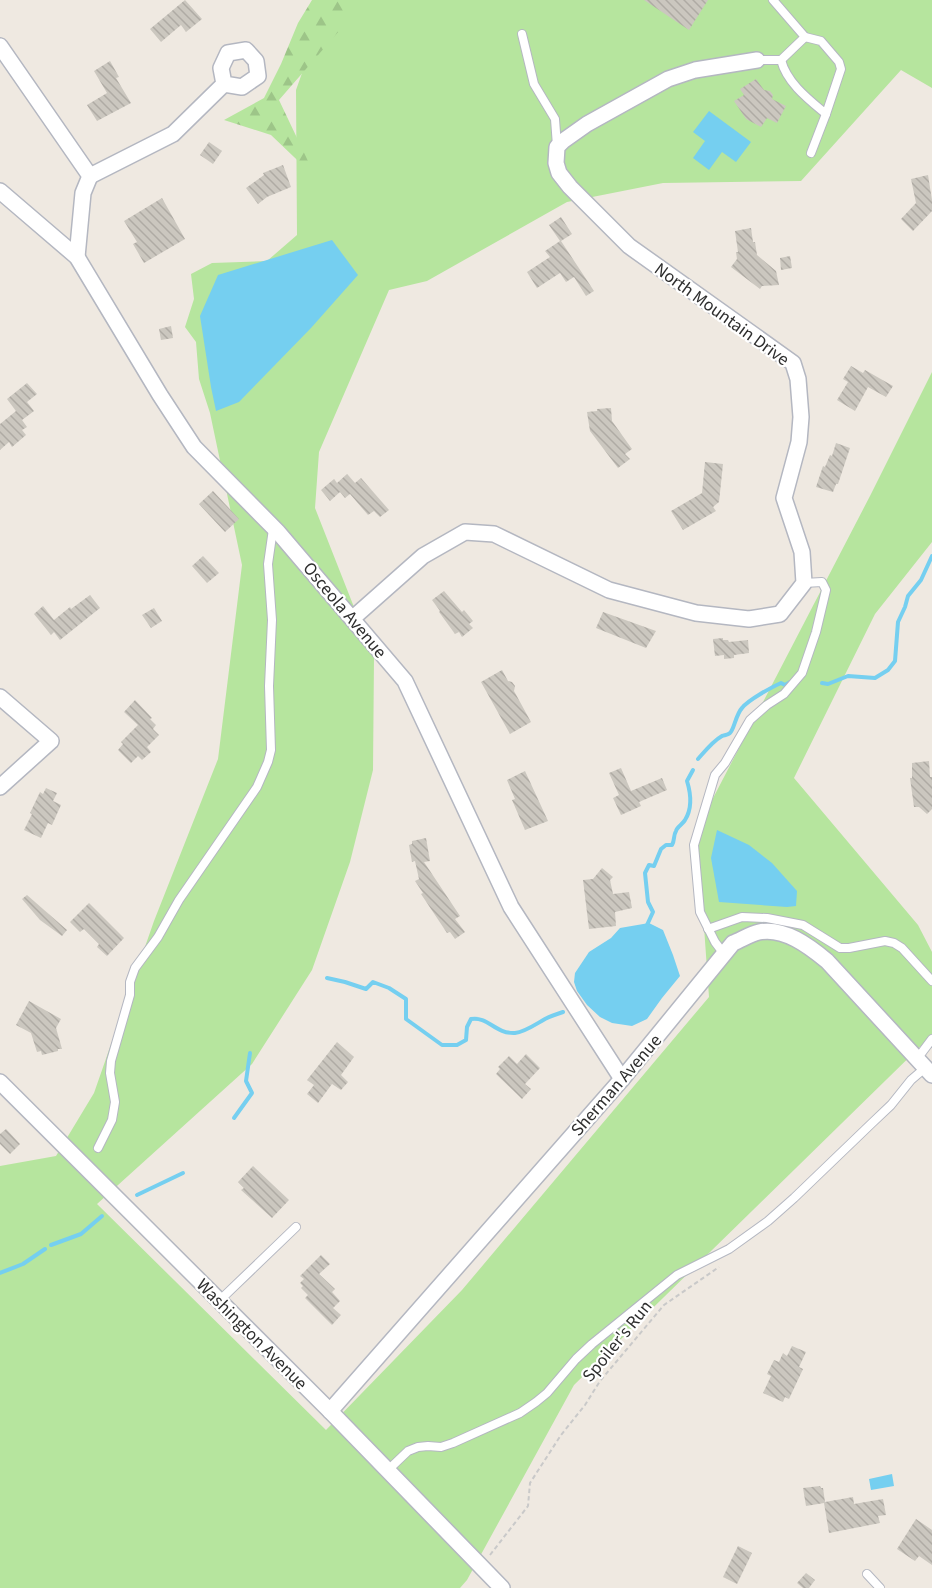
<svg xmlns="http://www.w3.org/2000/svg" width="932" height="1588" font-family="'Source Sans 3',sans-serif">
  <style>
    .grass { fill: #b6e59e }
    .forest { fill: url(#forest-firs) }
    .water { fill: #75cff0 }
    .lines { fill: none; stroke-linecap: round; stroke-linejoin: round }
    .stream { stroke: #75cff0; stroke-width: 4 }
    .building { fill: url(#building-back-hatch) }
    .service-casing { stroke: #b4b7c1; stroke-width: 10 }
    .minor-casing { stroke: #b4b7c1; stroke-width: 18 }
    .path { stroke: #c9c9c9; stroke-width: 2; stroke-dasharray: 4.5 3; stroke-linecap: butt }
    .service { stroke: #fff; stroke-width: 8 }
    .minor { stroke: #fff; stroke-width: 15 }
    .labels { text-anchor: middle; stroke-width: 4.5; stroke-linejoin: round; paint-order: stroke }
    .street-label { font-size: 18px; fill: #2e2e2e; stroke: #fff }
  </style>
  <defs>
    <pattern id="forest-firs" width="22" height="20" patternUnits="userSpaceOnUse" patternTransform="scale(1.5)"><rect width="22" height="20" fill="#b6e59e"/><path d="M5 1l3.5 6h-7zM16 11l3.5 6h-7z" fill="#9dc588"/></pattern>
    <pattern id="building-back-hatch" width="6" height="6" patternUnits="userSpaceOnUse" patternTransform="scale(1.5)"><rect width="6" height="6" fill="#cbc7bf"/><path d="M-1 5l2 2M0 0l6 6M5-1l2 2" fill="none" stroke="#afaba4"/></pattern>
  </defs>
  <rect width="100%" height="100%" fill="#efe9e1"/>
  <path class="grass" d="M328,0H932V88L901,70L801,181L663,183L567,202L427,281L389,290L319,452L315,508L374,658L373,770L350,862L312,970L252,1064L97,1204L326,1430L462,1290L709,997L697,829L870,496L932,372V542L875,614L794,778L918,925L932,952V1035L574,1385L467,1580L460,1588H0V1166L56,1156L94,1093L154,921L218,759L242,565L210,413L199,379L196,342L185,327L194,299L191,274L212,263L267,261L297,235L296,90Z"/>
  <path class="forest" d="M312,0H358L339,31L279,100L316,178L271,135L224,120L264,98L281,64L298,23Z"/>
  <g class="water">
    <path d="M709,111L751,142L736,162L722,152L709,170L693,158L705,141L693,132Z"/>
    <path d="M332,240L358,275L311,328L239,402L216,411L211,387L200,316L218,275Z"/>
    <path d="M717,830L749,845L772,863L797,891L796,906L787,907L719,902L711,858Z"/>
    <path d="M649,923L663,930L673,955L680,976L662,998L647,1019L632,1026L612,1023L600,1017L587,1005L577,991L574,982L575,973L589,952L611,938L620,928Z"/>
    <path d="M892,1474L894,1486L871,1490L869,1479Z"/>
  </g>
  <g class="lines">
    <g class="stream">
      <path d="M822,683L828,684L848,676L875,678L888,670L895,661L898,622L905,607L908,596L921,580L932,556"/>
      <path d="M698,759C705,751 713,741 722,736C725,735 728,735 730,733C734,730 736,714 742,708C748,700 772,687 781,683L785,685L792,681"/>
      <path d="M647,925L653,912L648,902L645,873L649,865L654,866L661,849L666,845H672C675,840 673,836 676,831C677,827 683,824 685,820C692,809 691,794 687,781L693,770"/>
      <path d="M327,978L345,982L366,989L373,982L389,988L406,999V1019L442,1045H457L466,1040L467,1027L471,1019C488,1016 495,1034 515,1033C525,1032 536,1024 545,1019C551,1016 557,1014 563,1012"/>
      <path d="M234,1118L252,1093L246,1081L250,1053"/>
      <path d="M137,1195L183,1173"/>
      <path d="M51,1245L81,1234L102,1216"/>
      <path d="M0,1273L23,1264L45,1249"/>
    </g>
  </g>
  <g class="building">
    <path d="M185,0L202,19L186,32L181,25L161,42L150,29Z"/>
    <path d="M644,0H708L689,30Z"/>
    <path d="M110,61L119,77L116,78L131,103L97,121L87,105L107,93L94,71Z"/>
    <path d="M756,79L764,90L770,91L773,95L772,99L786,106L777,123L767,118L761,127L746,119L734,101L744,95L740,89Z"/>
    <path d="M209,142L222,151L213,164L200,155Z"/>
    <path d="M283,165L291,187L267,197L258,204L246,188L264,175L263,173Z"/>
    <path d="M928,175L932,200V211L913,231L901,219L916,203L911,179Z"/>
    <path d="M162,198L185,239L144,263L133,244L137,242L124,221Z"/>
    <path d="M561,217L572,234L561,241L594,291L586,296L574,277L566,282L560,273L537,288L527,272L550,257L545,251L560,241L549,225Z"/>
    <path d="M751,228L753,242H755L757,255L776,271L779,285L762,286L760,289L731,267L737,259L736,252H738L735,231Z"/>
    <path d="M790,256L792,268L781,270L780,258Z"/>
    <path d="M171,326L173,338L161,340L159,329Z"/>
    <path d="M851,366L863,373L865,370L893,386L886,397L868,387L855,411L837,400L848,382L843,379Z"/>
    <path d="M27,383L37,394L27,402L34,411L22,420L27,427L22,430L26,435L12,447L9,442L0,450V424L16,411L7,399Z"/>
    <path d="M611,408L612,421L632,449L625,454L630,459L618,468L590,431L587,412L597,411V409Z"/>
    <path d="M836,443L850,448L838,484H836L833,492L816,487L823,466L825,467L830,455L832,456Z"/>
    <path d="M705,462L723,464L719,502L713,507L716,511L683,530L671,511L702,493Z"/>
    <path d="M347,474L355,483L361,478L389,510L380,517L374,511L368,515L350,494L345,498L340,492L330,501L321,490L334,479L337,483Z"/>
    <path d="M213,491L239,519L225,532L199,504Z"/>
    <path d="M203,556L219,573L207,583L192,566Z"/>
    <path d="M444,591L462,612L464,610L473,621L469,624L473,628L462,637L459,632L455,634L439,612L440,611L432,600Z"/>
    <path d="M90,595L100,608L60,640L54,632L51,635L34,614L43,606L54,620L70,607L71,609Z"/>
    <path d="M154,608L162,621L151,628L142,615Z"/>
    <path d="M603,612L656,631L646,648L596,628Z"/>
    <path d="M723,638V640H728L729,642L748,640L749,653L734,655V658L724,659V655L715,656L713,639Z"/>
    <path d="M502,670L508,681L512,682L515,686L514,691L531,722L510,734L481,682Z"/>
    <path d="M135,700L152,718L150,719L156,725L153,729L159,735L147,747L151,752L142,760L138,756L131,763L118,750L123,744L121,742L138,725L124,712Z"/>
    <path d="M929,761L930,777H932V809L927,814L919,807H914L910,778H912V763Z"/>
    <path d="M621,768L631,791L662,778L667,790L639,802L641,806L621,815L613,798L619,795L609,773Z"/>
    <path d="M525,771L548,821L525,830L512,800L515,799L507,780Z"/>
    <path d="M46,788L57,793L53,801L61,805L52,825L48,823L41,838L24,830L32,814L30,813L40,792L43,794Z"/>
    <path d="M426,838L430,861L424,862L460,916L455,919L465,932L455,939L450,932L447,933L421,894L423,893L415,881L419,879L415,861L412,862L409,845L412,844V841Z"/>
    <path d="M602,868L613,877L610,880L613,894L629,892L632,908L615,912L616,926L589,929L583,880L593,879Z"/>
    <path d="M27,895L67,930L62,936L40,920L22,899Z"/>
    <path d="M89,903L124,938L107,956L97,947L99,944L84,929L80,932L70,922Z"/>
    <path d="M29,1001L61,1019L56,1028L62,1049H58V1051L42,1055L41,1051L37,1052L31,1033L16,1025Z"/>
    <path d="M337,1042L354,1057L341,1075L348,1082L341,1090L332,1084L318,1103L307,1094L314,1085L307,1080Z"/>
    <path d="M526,1054L540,1068L525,1084L531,1089L522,1099L496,1074L500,1069L498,1067L509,1056L517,1064Z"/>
    <path d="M6,1129L20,1144L10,1154L0,1144V1134Z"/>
    <path d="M253,1166L289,1200L272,1218L241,1190L244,1188L238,1182Z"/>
    <path d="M321,1255L330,1264L319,1274L335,1289L332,1292L340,1301L333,1308L341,1315L332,1325L305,1298L308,1295L301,1288L303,1286L300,1283L304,1279L300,1276Z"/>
    <path d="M792,1346L806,1352L799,1367L803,1369L789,1399L785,1397L783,1402L763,1393L771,1376L767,1374L774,1360L779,1362L783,1353L787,1356Z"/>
    <path d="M820,1486L821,1488H823L825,1502L853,1497L854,1504L883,1499L886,1515L878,1516L880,1523L829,1533L824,1503L806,1506L803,1488Z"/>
    <path d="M916,1519L932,1530V1565L919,1556L915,1561L897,1549Z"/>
    <path d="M738,1546L752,1553L737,1584L723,1577Z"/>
    <path d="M806,1573L815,1580L809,1588H803L797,1583Z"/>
  </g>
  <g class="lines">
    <g class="service-casing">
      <g id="service">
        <path d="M522,34L534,84L555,119L557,146"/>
        <path d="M757,60H781L805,37L773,0"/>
        <path d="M781,60C787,83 808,99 826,114L841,69L839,62L821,41L805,37"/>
        <path d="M811,153L826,114"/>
        <path d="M708,929L742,917L767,918L803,925L840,948H849L885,941L894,943L902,948L932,981"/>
        <path d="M724,954L715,942L700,912L694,845L715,775L725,763L750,720L767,705L784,694L802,673L816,632L826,590L822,582L804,583"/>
        <path d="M917,1059L932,1039"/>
        <path d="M98,1148L112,1120L115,1102L110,1073L111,1061L130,995V982L135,968L158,937L179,900L257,787L268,762L271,750L269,686L272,620L268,564L273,529"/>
        <path d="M219,1301L296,1227"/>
        <path d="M387,1471L408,1451L418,1447L428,1446L441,1447L453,1443L520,1413L536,1402L547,1393L576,1359L592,1344L677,1275L729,1249L768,1221L794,1198L872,1123L891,1105L911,1080L925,1068"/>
        <path d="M867,1574L880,1588"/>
      </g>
    </g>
    <g class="minor-casing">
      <g id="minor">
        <path d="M0,46L90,176L83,193L77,257"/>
        <path d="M90,176L173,134L224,84L221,68L228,53L246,50L256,61L258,76L242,87L224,84"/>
        <path d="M0,191L77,257L160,395L194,447L278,532L405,681L511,907L622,1079"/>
        <path d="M353,618L423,556L465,532L494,534L609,590L696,613L749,619L780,614L804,583L802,552L784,498L799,442L801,417L798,379L793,363L629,246L570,187L559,173L556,163L557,147L563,141L587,124L668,79L695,70L757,60"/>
        <path d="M0,697L51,741L0,787"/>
        <path d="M0,1082L330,1411L502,1588"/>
        <path d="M330,1411L622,1079L733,943C741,940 750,934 759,932C784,927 809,946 827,961L932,1075"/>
      </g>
    </g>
    <path class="path" d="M490,1555L528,1506L530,1483L561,1435L585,1405L600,1381L664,1305L719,1267"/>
    <use href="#service" class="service"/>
    <use href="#minor" class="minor"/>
  </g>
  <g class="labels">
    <g class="street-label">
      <text transform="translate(722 314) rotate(36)" y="6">North Mountain Drive</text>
      <text transform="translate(345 610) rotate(50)" y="6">Osceola Avenue</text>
      <text transform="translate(616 1085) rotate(-49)" y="6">Sherman Avenue</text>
      <text transform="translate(252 1334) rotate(45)" y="6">Washington Avenue</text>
      <text transform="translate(617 1341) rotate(-51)" y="6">Spoiler's Run</text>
    </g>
  </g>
</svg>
